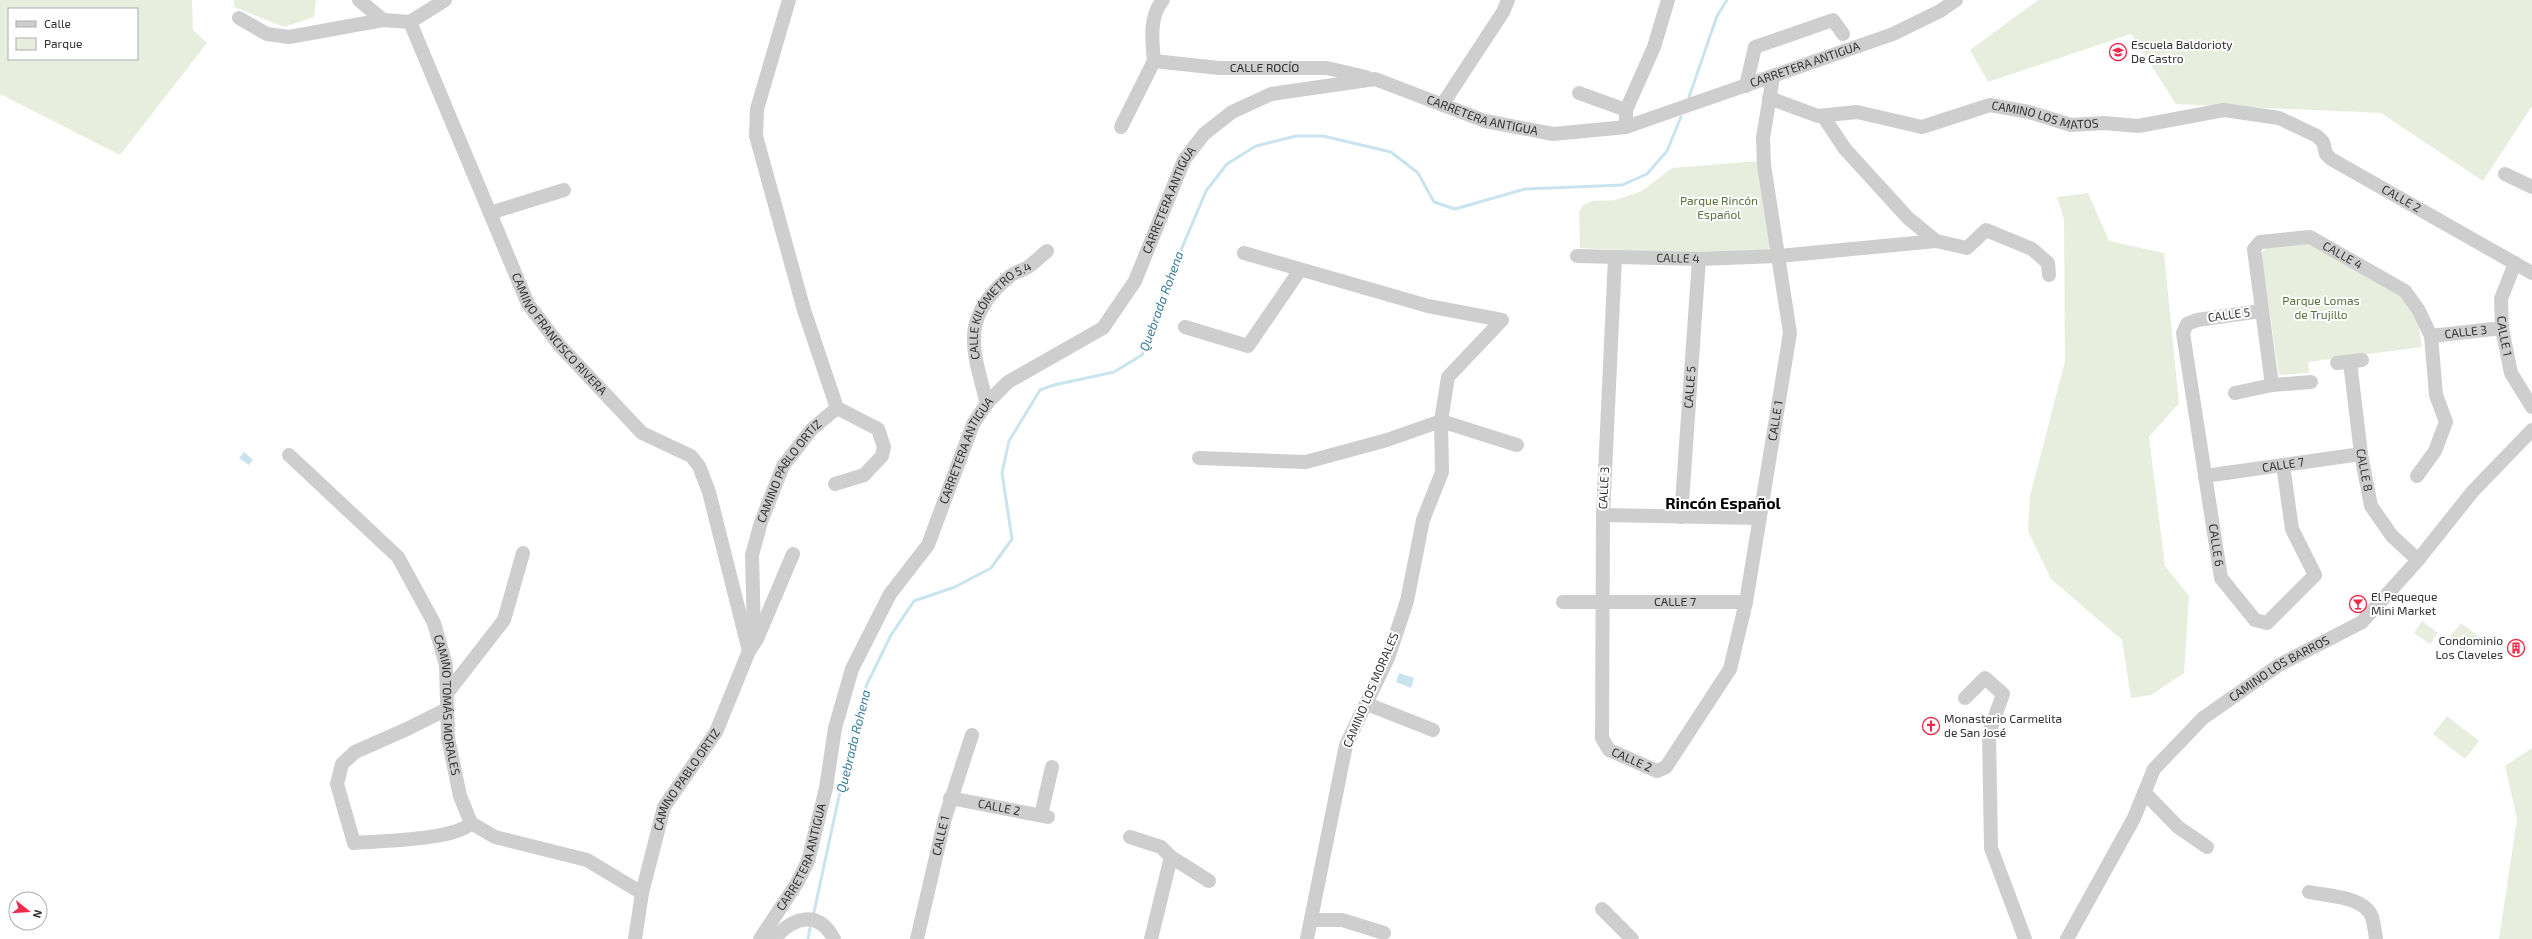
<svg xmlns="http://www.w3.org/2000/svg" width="2532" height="939" font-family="'Exo 2',sans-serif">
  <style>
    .green { fill: #e8eede; fill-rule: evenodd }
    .water { fill: #c9e4ef }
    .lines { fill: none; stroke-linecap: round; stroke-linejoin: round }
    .stream { stroke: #c9e4ef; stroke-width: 3 }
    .minor { stroke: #cecece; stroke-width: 14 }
    .labels { text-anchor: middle; stroke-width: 4; stroke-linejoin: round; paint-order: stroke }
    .poi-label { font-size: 12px; fill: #313131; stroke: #fff; text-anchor: start }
    .street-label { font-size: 12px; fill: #313131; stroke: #fff }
    .park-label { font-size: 12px; fill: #58703a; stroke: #fff }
    .water-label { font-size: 13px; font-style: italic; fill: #387c9a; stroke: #fff }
    .district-label { font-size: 16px; font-weight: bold; fill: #000; stroke: #fff }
  </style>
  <rect width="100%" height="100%" fill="#fff"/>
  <g class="green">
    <path d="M0,0H192L193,30L207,43L120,155L0,94ZM9,9H137V59H9Z"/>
    <path d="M234,0H316L314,17L284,27L234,7Z"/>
    <path d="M2038,0H2532V106L2483,181L2381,113L2176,104L2131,34L1988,82L1970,50Z"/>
    <path d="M1758,161L1771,246L1767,251L1701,254L1580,248L1579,212L1583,205L1592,201L1615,200L1642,191L1672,168Z"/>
    <path d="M2088,193L2109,241L2164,253L2179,403L2149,437L2165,566L2189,596L2184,673L2151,695L2131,698L2122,640L2051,579L2028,531L2030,496L2065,361L2064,219L2057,197Z"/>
    <path d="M2307,243L2398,292L2417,314L2422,347L2308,362L2309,373L2279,375L2261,253L2268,247Z"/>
    <path d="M2422,621L2438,633L2430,644L2414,633Z"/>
    <path d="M2461,623L2478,636L2465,652L2448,640Z"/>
    <path d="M2447,716L2479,741L2465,759L2433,734Z"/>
    <path d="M2532,748V939H2499L2517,819L2505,766Z"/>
  </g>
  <g class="water">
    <path d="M244,452L253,460L249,465L239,458Z"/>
    <path d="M1399,673L1414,678L1411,688L1396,682Z"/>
  </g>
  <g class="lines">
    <g class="stream">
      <path d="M1689,97L1717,16L1727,0"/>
      <path d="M814,912L854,727L867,684L891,635L914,601L955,587L991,568L1012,539L1002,473L1009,441L1040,390L1054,385L1114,372L1142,355L1157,307L1206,191L1227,164L1256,146L1296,136H1323L1391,152L1418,173L1434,202L1455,209L1525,189L1622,185L1647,174L1667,151L1681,117"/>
      <path d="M808,939L810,928"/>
    </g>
    <g class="minor">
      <path d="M359,0L383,20"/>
      <path d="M789,0L757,109L756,136L804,310L837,408"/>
      <path d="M239,18L267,34L289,37L383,20L410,22"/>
      <path id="s1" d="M410,22L528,304L560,346L642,433L691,456L699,466L709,492L749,651"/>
      <path d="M410,22L445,0"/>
      <path id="s2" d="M1154,61L1219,68H1327L1366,77"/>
      <path d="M1154,61C1152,41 1149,16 1163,0"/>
      <path d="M1746,86L1755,47L1833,20L1843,34"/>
      <path d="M1579,93L1626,110"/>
      <path id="s3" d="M1769,98L1818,116L1857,112L1922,127L1990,105L2029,112L2071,125L2104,123L2138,126L2224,110L2279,118L2317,136L2323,142L2326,154L2331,159L2532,273"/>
      <path d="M1442,105L1503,12L1508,0"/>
      <path d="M1823,116L1845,149L1908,218L1936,241L1967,248L1986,230L2032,249L2048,263L2049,275"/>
      <path d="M1121,127L1154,61"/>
      <path d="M1626,127V110L1654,47L1668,0"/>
      <path d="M2505,174L2532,187"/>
      <path d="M490,213L564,190"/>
      <path d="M1244,253L1428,306L1502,320L1448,377L1441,421L1442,472L1423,520L1407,601L1388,658L1346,745L1307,939"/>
      <path id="s4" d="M1577,256L1699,259L1779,256L1936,241"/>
      <path id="s5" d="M1615,258L1603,515L1602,738L1609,750L1657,771L1666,767L1730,669L1746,602L1790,333L1764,165L1763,138L1773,77"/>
      <path id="s6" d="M2515,263L2501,299L2502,328L2511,373L2532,407"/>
      <path id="s7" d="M2261,311L2197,320L2187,324L2183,333L2221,578L2255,620L2267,623L2315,575L2292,529L2283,465"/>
      <path d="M1185,327L1248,346L1300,270"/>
      <path id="s8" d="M2431,336L2502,328"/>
      <path id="s9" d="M2350,362L2361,454L2371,506L2392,536L2418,560"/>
      <path d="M2337,363L2362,360"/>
      <path id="s10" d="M2272,385L2254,249L2260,242L2310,237L2405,291L2418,309L2431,336L2436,395L2446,422L2435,451L2417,476"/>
      <path d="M2235,393L2272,385L2311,382"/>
      <path id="s11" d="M987,404C973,349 959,319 1009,277C1014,272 1022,271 1028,267C1035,262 1041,256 1047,251"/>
      <path id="s12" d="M289,455L398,557L434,623L446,665L448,738L460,796L471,823L495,837L587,860L642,893"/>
      <path d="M1199,458L1306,462L1387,440L1441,421L1517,445"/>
      <path id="s13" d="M2205,476L2361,454"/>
      <path d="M835,484L864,475L882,456L884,447L878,429L837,408"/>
      <path d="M1603,515L1760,518"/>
      <path id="s14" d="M1681,517L1699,259"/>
      <path id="s15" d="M1563,602H1746"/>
      <path d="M757,639L793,554"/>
      <path d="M448,692L504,620L523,553"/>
      <path d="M1965,698L1985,678L2003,694L1989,733L1991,848L2025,939"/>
      <path d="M1367,704L1433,730"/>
      <path d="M447,709L407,729L355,752L342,764L337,784L354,843C379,841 456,840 471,823"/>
      <path d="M2144,792L2178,827L2207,847"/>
      <path id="s16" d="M950,798L1048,817"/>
      <path d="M1041,815L1052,767"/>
      <path d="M1130,837L1161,847L1171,857L1151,939"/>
      <path d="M1171,857L1209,881"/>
      <path d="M2309,892C2327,896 2364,896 2372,917C2374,924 2375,932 2376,939"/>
      <path d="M1602,909L1632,939"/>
      <path d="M1311,920H1342L1384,933"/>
      <path id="s17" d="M635,939L642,893L664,807L716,732L749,651L757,639L754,633L752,555L761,522L783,466L812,429L837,408"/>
      <path id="s18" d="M760,939L797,883L808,861L826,788L835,728L852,669L890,594L928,545L973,424L988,402L1008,382L1103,328L1135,281L1184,160L1204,134L1232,112L1271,94L1375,79L1485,121L1553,134L1626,127L1893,34L1940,11L1956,0"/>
      <path d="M774,939C793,917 818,909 834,939"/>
      <path id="s19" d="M917,939L945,818L972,735"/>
      <path id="s20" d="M2067,939L2134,818L2154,769L2203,718L2279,665L2362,622L2418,560L2473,491L2532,430"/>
    </g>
  </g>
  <defs>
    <g id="school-ring" transform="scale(0.9)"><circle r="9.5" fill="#fff" stroke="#f22949" stroke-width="1.5"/><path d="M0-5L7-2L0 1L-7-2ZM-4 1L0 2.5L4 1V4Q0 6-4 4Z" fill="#f22949"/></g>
    <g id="bar-ring" transform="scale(0.9)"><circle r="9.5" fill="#fff" stroke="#f22949" stroke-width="1.5"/><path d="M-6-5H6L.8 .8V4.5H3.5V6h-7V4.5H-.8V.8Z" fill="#f22949"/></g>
    <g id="building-ring" transform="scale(0.9)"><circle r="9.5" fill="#fff" stroke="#f22949" stroke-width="1.5"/><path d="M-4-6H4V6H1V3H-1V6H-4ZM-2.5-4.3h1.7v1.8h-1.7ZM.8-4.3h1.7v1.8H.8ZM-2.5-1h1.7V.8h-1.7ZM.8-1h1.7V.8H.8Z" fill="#f22949"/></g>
    <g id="church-ring" transform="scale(0.9)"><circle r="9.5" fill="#fff" stroke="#f22949" stroke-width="1.5"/><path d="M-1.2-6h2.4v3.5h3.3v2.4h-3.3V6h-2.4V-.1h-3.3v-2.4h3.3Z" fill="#f22949"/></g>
  </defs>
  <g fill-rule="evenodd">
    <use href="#school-ring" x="2118" y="52"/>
    <use href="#bar-ring" x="2358" y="604"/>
    <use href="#building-ring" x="2516" y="648"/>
    <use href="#church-ring" x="1931" y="726"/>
  </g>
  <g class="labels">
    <g class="poi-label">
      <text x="2131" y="49">Escuela Baldorioty<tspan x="2131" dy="14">De Castro</tspan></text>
      <text x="2371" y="601">El Pequeque<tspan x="2371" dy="14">Mini Market</tspan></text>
      <text x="2503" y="645" text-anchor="end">Condominio<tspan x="2503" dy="14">Los Claveles</tspan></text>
      <text x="1944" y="723">Monasterio Carmelita<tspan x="1944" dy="14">de San José</tspan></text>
    </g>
    <g class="street-label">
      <text dy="4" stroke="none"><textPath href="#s18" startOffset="1582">CARRETERA ANTIGUA</textPath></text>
      <text dy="4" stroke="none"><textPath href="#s2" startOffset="111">CALLE ROCÍO</textPath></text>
      <text dy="4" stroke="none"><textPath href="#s18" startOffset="1246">CARRETERA ANTIGUA</textPath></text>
      <text dy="4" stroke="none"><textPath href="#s3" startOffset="286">CAMINO LOS MATOS</textPath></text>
      <text dy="4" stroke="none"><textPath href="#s3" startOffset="674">CALLE 2</textPath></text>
      <text dy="4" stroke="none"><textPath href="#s18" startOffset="873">CARRETERA ANTIGUA</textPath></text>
      <text dy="4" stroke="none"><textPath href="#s10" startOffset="234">CALLE 4</textPath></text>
      <text dy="4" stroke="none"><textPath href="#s4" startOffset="101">CALLE 4</textPath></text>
      <text dy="4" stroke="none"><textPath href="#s11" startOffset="105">CALLE KILÓMETRO 5.4</textPath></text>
      <text transform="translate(2229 315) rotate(-8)" y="4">CALLE 5</text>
      <text dy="4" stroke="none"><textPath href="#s1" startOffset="348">CAMINO FRANCISCO RIVERA</textPath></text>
      <text dy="4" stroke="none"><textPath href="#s8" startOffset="35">CALLE 3</textPath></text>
      <text dy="4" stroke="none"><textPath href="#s6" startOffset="76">CALLE 1</textPath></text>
      <text dy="4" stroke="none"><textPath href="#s14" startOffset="130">CALLE 5</textPath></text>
      <text dy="4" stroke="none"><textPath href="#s5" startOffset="926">CALLE 1</textPath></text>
      <text dy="4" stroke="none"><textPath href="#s18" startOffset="537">CARRETERA ANTIGUA</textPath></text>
      <text dy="4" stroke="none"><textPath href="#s13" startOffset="79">CALLE 7</textPath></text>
      <text dy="4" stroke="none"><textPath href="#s9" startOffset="109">CALLE 8</textPath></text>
      <text dy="4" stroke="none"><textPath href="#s17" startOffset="506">CAMINO PABLO ORTIZ</textPath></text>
      <text transform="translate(1604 488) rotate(-87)" y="4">CALLE 3</text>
      <text dy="4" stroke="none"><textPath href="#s7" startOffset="300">CALLE 6</textPath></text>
      <text dy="4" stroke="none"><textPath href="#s15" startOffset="112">CALLE 7</textPath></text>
      <text dy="4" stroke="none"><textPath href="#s20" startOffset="353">CAMINO LOS BARROS</textPath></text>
      <text transform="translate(1371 690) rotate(-67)" y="4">CAMINO LOS MORALES</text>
      <text dy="4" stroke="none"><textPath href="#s12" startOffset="308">CAMINO TOMÁS MORALES</textPath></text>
      <text dy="4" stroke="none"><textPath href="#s5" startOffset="519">CALLE 2</textPath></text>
      <text dy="4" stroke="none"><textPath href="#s17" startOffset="170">CAMINO PABLO ORTIZ</textPath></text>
      <text dy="4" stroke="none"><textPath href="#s16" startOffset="50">CALLE 2</textPath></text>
      <text dy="4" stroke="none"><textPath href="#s19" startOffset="106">CALLE 1</textPath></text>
      <text dy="4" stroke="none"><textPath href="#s18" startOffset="93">CARRETERA ANTIGUA</textPath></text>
    </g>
    <g class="park-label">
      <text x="1719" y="205">Parque Rincón<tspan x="1719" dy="14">Español</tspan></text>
      <text x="2321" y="305">Parque Lomas<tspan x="2321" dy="14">de Trujillo</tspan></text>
    </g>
    <g class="water-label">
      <text transform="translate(1161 301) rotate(-70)" y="5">Quebrada Rohena</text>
      <text transform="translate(853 741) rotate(-76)" y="5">Quebrada Rohena</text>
    </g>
    <g class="district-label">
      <text x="1723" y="509">Rincón Español</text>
    </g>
  </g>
  <rect x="8" y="8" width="130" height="52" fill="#ffffff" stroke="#adadad"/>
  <rect x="16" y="21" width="20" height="6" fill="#cecece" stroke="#adadad"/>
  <text x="44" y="28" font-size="12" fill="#313131">Calle</text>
  <rect x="16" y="38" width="20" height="12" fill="#e8eede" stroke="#adadad"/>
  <text x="44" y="48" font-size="12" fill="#313131">Parque</text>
  <g transform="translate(28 911) rotate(107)"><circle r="19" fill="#ffffff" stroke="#adadad"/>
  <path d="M0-3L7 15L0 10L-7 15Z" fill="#f22949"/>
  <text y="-6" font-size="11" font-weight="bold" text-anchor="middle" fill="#313131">N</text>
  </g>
</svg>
